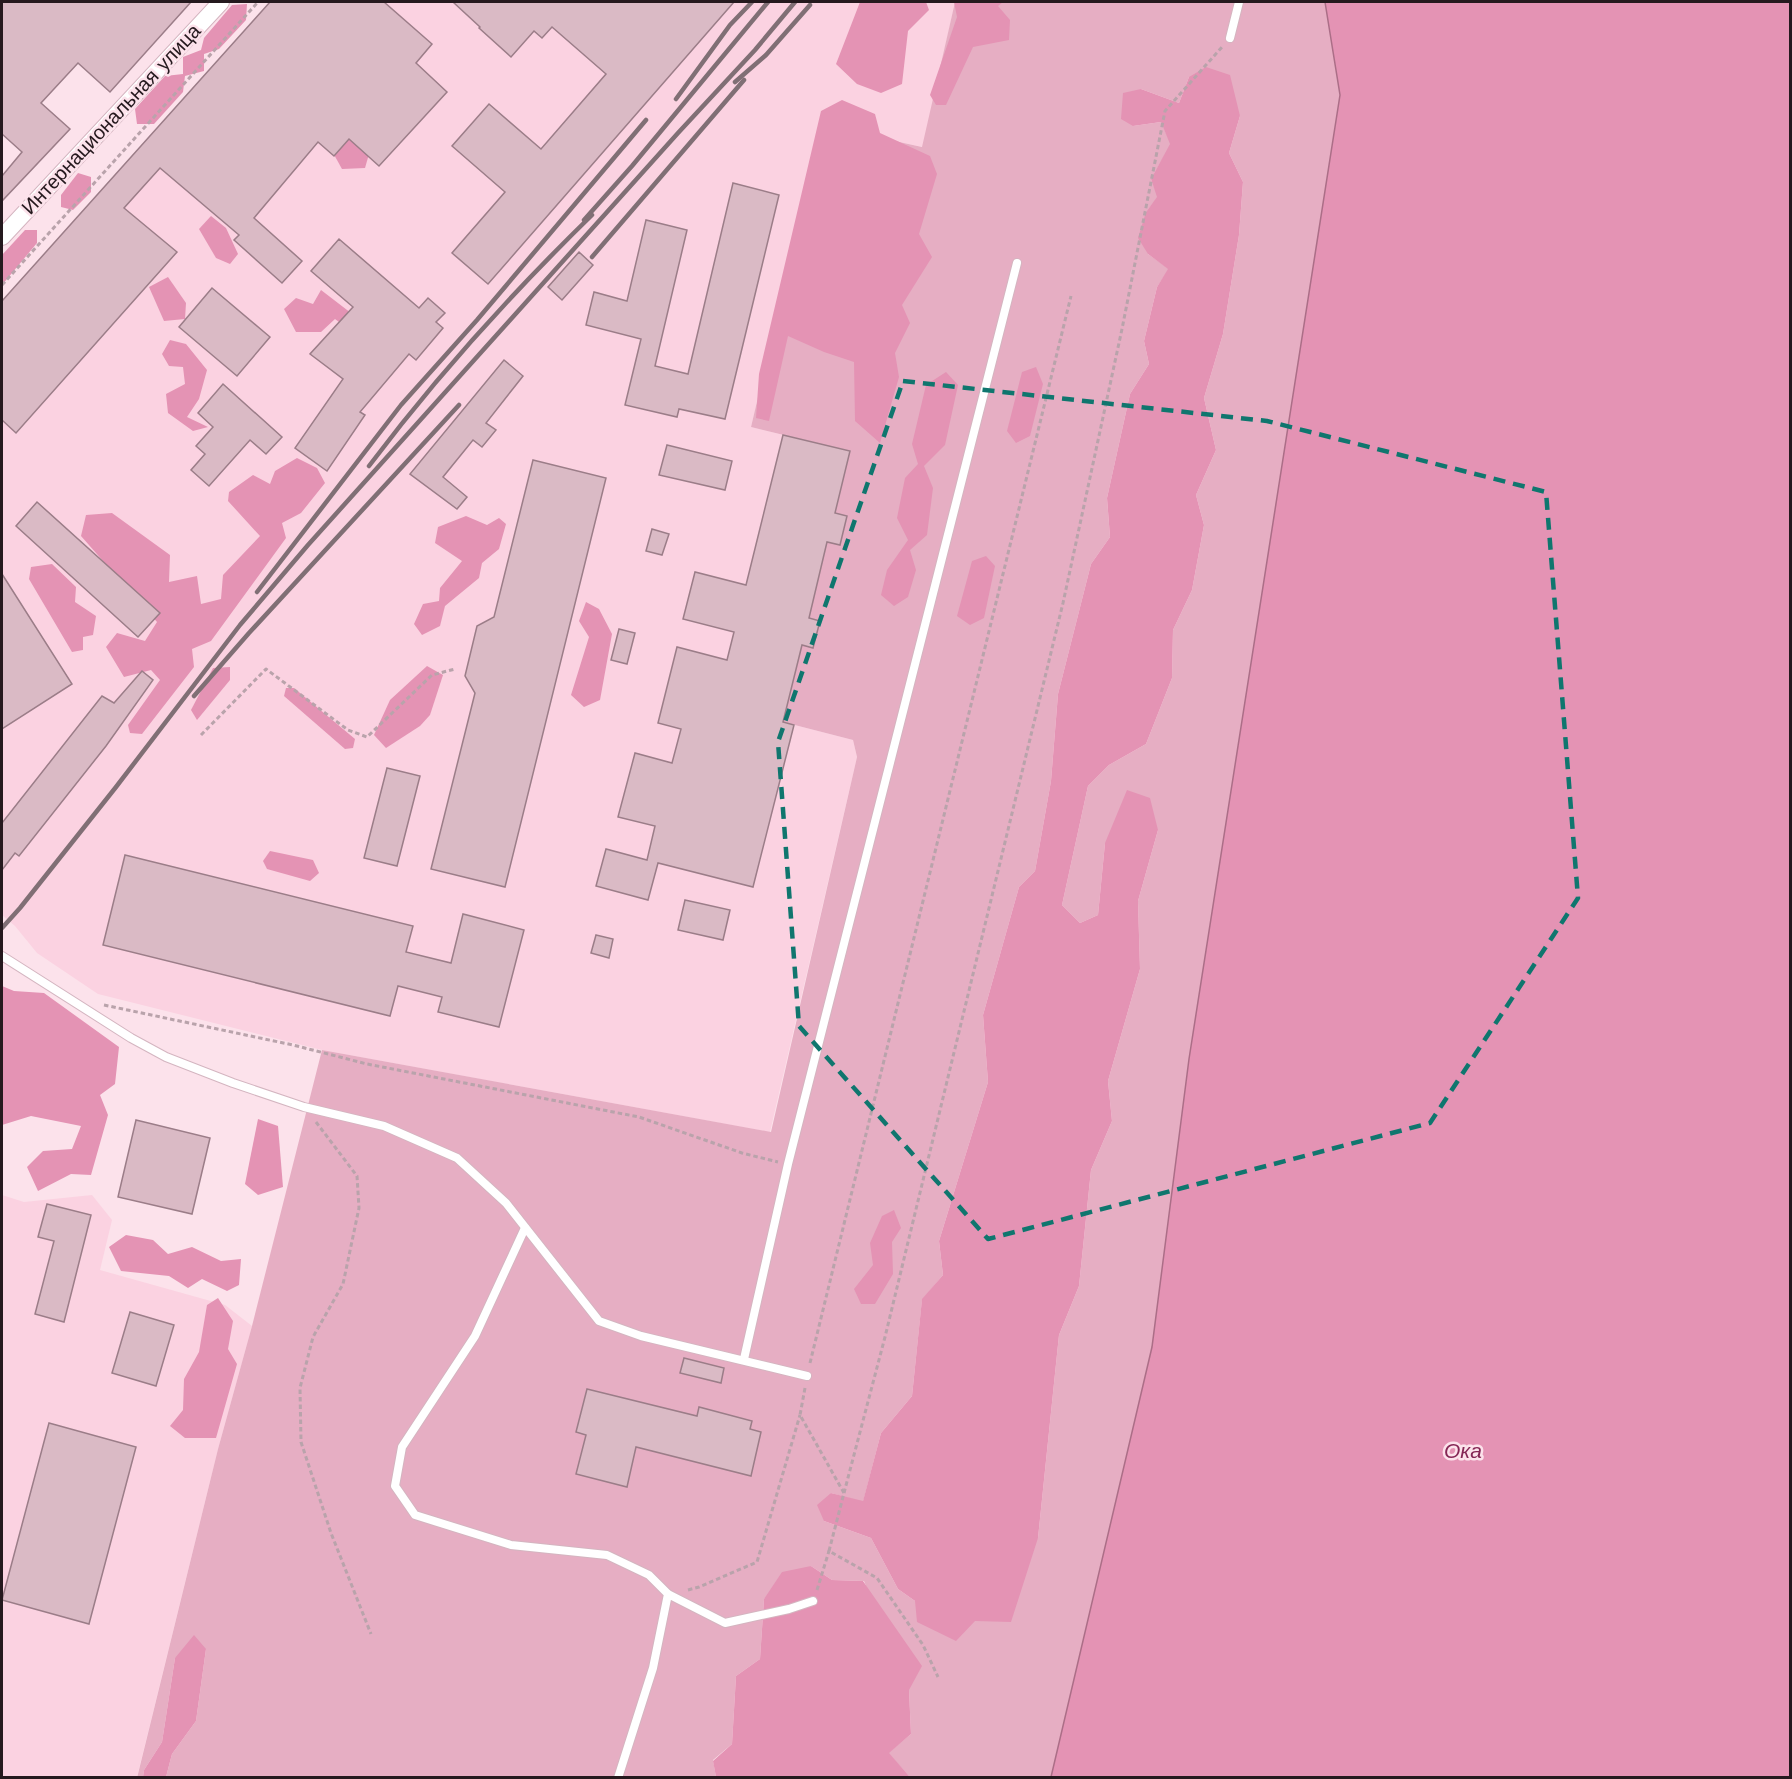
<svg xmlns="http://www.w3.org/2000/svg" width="1792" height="1779" font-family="'Work Sans',sans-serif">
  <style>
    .built { fill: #fbd2e1 }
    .green { fill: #e6aec3; fill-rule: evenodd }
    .forest { fill: #e493b4 }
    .water { fill: #e493b4; stroke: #ab6e87; stroke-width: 1.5 }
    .building { fill: #dabac5; stroke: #9b7d88; stroke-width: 1.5 }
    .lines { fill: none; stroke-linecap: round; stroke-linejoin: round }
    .lane-casing { stroke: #d4b5c0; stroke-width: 10 }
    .street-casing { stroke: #d4b5c0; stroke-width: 18 }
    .path { stroke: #b9a3ab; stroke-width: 3; stroke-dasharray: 4.5 3; stroke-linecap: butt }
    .lane { stroke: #fff; stroke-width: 8 }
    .street { stroke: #fff; stroke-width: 16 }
    .rail { stroke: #806f75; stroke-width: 4.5 }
    .marked { fill: none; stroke: #0f766e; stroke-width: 4.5; stroke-dasharray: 12 8; stroke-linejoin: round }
    .labels { text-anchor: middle; stroke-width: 5; stroke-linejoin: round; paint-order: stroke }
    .street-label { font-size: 20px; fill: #25191e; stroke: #fce2eb }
    .water-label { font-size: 21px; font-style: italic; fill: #852655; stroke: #fce2eb }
  </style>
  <rect width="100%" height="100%" fill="#fce2eb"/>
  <g class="built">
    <path d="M384,2H955L923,147L822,126L751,427L850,451L835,513L847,516L840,545L809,618L820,621L813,648L783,722L853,740L857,757L770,1132L322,1050L98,994L37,953L15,926L2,915V301L155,130L254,218L318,142L335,156L432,45Z"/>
    <path d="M2,1195L24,1202L92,1195L112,1220L100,1270L225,1305L252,1326L218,1449L137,1777H2Z"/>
  </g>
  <path class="green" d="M955,2H1325L1340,95L1189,1059L1152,1347L1051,1777H910L888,1753L911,1734L909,1690L864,1581L832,1580L811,1566L764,1599L760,1659L736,1676L732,1744L713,1760L716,1777H166L172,1754L196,1721L206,1649L175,1658L162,1742L144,1770L143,1777L137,1778L218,1449L252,1326L322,1050L771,1132L857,757L853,740L783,722L802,645L813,648L820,621L809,618L827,542L840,545L847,517L835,513L850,451L751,427L822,125L922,147ZM1189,77L1240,116L1229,153L1243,182L1239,235L1223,334L1204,398L1216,450L1196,495L1204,525L1192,590L1173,630L1172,678L1146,744L1109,765L1088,786L1062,905L1080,923L1098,915L1105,843L1158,830L1138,901L1140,969L1108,1081L1112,1121L1091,1170L1079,1286L1059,1335L1038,1538L915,1601L898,1589L871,1538L824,1521L831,1493L863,1502L881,1433L912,1396L922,1300L943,1275L939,1241L988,1082L983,1015L1019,887L1035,871L1051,781L1058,694L1091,564L1110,537L1107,498L1130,394L1149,364L1144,341L1157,287L1169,269L1148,254L1146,212L1158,197L1151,179L1171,144L1161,122L1133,126L1141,89L1179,103Z"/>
  <g class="forest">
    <path d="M860,2H926L929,10L908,31L902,84L881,93L857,84L836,64Z"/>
    <path d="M954,2H1003L998,6L1010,20L1009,40L973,47L946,105H936L930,95L957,17Z"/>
    <path d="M247,4L246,20L219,49L204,54V71L185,76L183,92L154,124H137L135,109L165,76L183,74V57L201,50L204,38L232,5Z"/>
    <path d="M1206,67L1230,75L1240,116L1229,153L1243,182L1239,235L1223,334L1204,398L1216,450L1196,495L1204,525L1192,590L1173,630L1172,678L1146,744L1109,765L1088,786L1062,905L1080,923L1098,915L1105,843L1127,790L1150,798L1158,830L1138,901L1140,969L1108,1081L1112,1121L1091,1170L1079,1286L1059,1335L1038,1538L1011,1622L975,1621L956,1641L917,1622L915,1601L898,1589L871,1538L824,1521L817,1505L831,1493L863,1501L881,1433L912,1396L922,1299L943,1275L939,1241L988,1082L983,1015L1019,887L1035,871L1051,781L1058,694L1091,564L1110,537L1107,498L1130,394L1149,364L1144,341L1157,287L1168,269L1148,254L1138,238L1146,212L1157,197L1151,179L1170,144L1161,122L1133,126L1121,119L1123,93L1141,89L1179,103L1189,77Z"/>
    <path d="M842,100L875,114L880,133L930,156L937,174L919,234L932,257L902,305L910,323L895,353L899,377L880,443L855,421L854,362L824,352L788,336L769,421L756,418L759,374L821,111Z"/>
    <path d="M341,135L371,147L365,168L342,169L332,151Z"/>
    <path d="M78,173L91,177V192L73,210L61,207V195Z"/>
    <path d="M211,216L226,228L238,254L230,264L216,258L199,229Z"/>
    <path d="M25,230H37V243L2,285V255Z"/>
    <path d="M168,277L186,303L185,319L164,321L149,287Z"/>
    <path d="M321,290L377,333L367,343L335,319L321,332H296L284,309L296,298L313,304Z"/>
    <path d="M170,340L186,344L207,370L199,399L187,417L208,427L193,431L168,413L166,394L185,384L183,367L169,366L162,354Z"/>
    <path d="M1036,367L1043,384L1030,436L1016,443L1007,431L1022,372Z"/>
    <path d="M946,372L958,385L945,445L924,466L933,488L927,535L910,550L916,570L908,597L894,606L881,595L887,570L908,540L897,518L905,478L918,464L912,444L926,385Z"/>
    <path d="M297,458L317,468L325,483L301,513L282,523L286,538L211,641L192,649L194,667L142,734L130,733L128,725L160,680L151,670L124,677L106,647L117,633L145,641L157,622L81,536L86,515L112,513L170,555L169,582L197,576L201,604L221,599L223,575L260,536L228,501L229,492L253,475L270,484L275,471Z"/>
    <path d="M466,516L487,525L499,518L506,524L499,549L482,563L479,578L445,606L440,626L422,635L414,624L423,604L439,601L440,588L462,561L435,543L438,527Z"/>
    <path d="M986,556L995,566L984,618L970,625L957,616L972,561Z"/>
    <path d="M52,564L76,587L75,602L96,616L93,635L83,637V650L72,652L29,579L31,567Z"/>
    <path d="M586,602L599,609L612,634L600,700L584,707L571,695L589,637L579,621Z"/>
    <path d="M427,666L443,675L430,715L420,726L386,748L374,735L390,700Z"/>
    <path d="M230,667V680L197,720L191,710L213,668Z"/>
    <path d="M286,688H294L355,739L353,748L345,749L284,696Z"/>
    <path d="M270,851L313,860L319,873L310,881L267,869L263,861Z"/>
    <path d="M2,986L14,991L44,993L119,1047L115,1084L100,1095L108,1115L91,1175L71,1174L38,1191L27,1167L43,1151L72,1149L81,1126L31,1116L2,1125Z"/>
    <path d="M258,1119L278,1126L283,1187L258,1195L245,1184Z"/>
    <path d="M894,1210L901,1228L892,1242L893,1274L875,1304H861L854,1289L873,1265L870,1243L882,1216Z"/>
    <path d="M126,1235L153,1240L168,1254L192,1247L221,1261L241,1259L239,1285L227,1291L202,1279L188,1288L169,1276L121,1271L109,1247Z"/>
    <path d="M218,1298L233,1321L228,1349L237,1364L216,1438H185L170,1426L183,1410L184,1379L199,1352L207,1305Z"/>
    <path d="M811,1566L832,1580L863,1581L922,1666L909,1690L911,1734L889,1753L910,1777H716L713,1761L732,1744L736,1676L760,1659L764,1599L782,1572Z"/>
    <path d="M194,1635L206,1649L196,1721L172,1754L166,1777H143L144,1770L162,1742L175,1658Z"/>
  </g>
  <path class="water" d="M1325,2H1790V1777H1051L1152,1347L1189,1059L1340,95Z"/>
  <g class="building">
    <path d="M2,2H191L110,92L78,63L41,103L70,129L2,201V176L22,152L2,134Z"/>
    <path d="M270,2H384L432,44L416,63L447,92L379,166L349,139L334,156L318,142L254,218L302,261L282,283L234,240L239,235L160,168L124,208L177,252L16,433L2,420V301Z"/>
    <path d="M453,2H734L488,284L452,253L505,192L452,146L489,104L541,149L606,74L552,27L542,38L534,31L511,57L479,28L480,27Z"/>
    <path d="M733,183L779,195L725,419L679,409L677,417L625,405L641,339L586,325L594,292L627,301L646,220L687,230L655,366L688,374Z"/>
    <path d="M339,239L419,308L428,298L445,313L436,322L443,328L416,360L409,354L360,412L365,415L327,471L295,448L343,379L310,354L353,307L311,271Z"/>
    <path d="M579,252L593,265L562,300L548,287Z"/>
    <path d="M212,288L270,337L237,376L179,327Z"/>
    <path d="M504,360L523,376L486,423L496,430L482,447L473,440L443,477L467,497L457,509L410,474Z"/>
    <path d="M223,384L282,437L266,454L250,440L209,486L191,470L205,454L196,446L213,427L198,413Z"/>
    <path d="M783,435L850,451L835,513L847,516L840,545L827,542L809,618L820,621L813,648L802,645L783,722L794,725L753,887L658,863L648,900L596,886L606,849L647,860L655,826L618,817L635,753L672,763L681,729L658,723L677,647L727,660L734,632L683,619L695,572L746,585Z"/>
    <path d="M667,445L732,461L725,490L659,475Z"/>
    <path d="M533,460L606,478L505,887L431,869L475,693L465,676L477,626L494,617Z"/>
    <path d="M37,502L160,613L138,637L16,526Z"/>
    <path d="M652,529L669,534L662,555L646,551Z"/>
    <path d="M2,574L72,684L2,729Z"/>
    <path d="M619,629L635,633L627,664L611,660Z"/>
    <path d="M142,671L153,680L106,746L19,856L15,853L2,870V823L102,696L114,703Z"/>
    <path d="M387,768L420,776L397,866L364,858Z"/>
    <path d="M125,855L413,926L406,952L451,963L463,914L524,930L499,1027L438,1012L442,997L398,986L390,1016L103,945Z"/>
    <path d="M685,900L730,910L723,940L678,930Z"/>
    <path d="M596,935L613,939L609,958L591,953Z"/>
    <path d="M136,1120L210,1138L192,1214L118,1197Z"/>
    <path d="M47,1204L91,1215L64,1322L35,1314L54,1241L38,1237Z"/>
    <path d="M130,1312L174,1325L156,1386L112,1373Z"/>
    <path d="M684,1358L724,1368L721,1383L680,1373Z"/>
    <path d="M587,1389L697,1416L699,1407L752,1421L750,1429L761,1432L751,1476L636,1447L627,1487L576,1474L586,1435L576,1432Z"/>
    <path d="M49,1423L136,1447L89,1624L2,1600Z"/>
  </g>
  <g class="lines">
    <g class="lane-casing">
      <g id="lane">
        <path d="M1230,38L1239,2"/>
        <path d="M2,956L131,1038L166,1057L233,1083L304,1107L384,1126L457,1158L506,1203L599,1321L641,1336L807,1376"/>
        <path d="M525,1228L475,1336L402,1447L395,1486L415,1515L511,1545L607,1555L649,1575L668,1594L653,1668L618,1778"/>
        <path d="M744,1359L788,1164L1017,263"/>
        <path d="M668,1594L725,1623L789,1609L813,1601"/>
      </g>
    </g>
    <g class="street-casing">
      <path id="street" d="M2,237L221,2"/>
    </g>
    <g class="path">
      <path d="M2,285L258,2"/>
      <path d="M201,735L266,669L348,730L367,737L432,675L455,669"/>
      <path d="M104,1005L293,1045L367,1064L639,1117L742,1153L778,1162"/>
      <path d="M316,1122L357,1176L359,1208L343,1284L313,1337L300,1388L301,1442L331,1533L371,1634"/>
      <path d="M810,1363L1071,296"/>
      <path d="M805,1388L800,1415L844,1493L829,1551L877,1578L923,1645L938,1677"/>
      <path d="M844,1493L885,1337L1063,603L1122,329L1165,111L1222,47"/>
      <path d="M688,1590L699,1587L757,1562L800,1415"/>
      <path d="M817,1590L829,1551"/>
    </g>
    <use href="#lane" class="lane"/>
    <use href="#street" class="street"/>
    <g class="rail">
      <path d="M735,82L766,55L810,5"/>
      <path d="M676,99L730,25L752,2"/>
      <path d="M584,220L632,166L768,2"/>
      <path d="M592,257L744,80"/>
      <path d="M369,466C436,377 512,293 592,215"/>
      <path d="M257,592L401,405L477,320L646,120"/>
      <path d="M194,696L249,633L459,405"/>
      <path d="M2,928L20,908L116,787L240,625L308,545L678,133L755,50L795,2"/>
    </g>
  </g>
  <path class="marked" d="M903,381L1267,421L1546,492L1578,898L1430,1123L988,1239L799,1026L778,742Z"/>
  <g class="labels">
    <g class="street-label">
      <text transform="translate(111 119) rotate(-47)" y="7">Интернациональная улица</text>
    </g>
    <g class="water-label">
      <text x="1463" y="1458">Ока</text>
    </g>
  </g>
  <rect width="1792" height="1779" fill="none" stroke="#25191e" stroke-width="6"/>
</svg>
